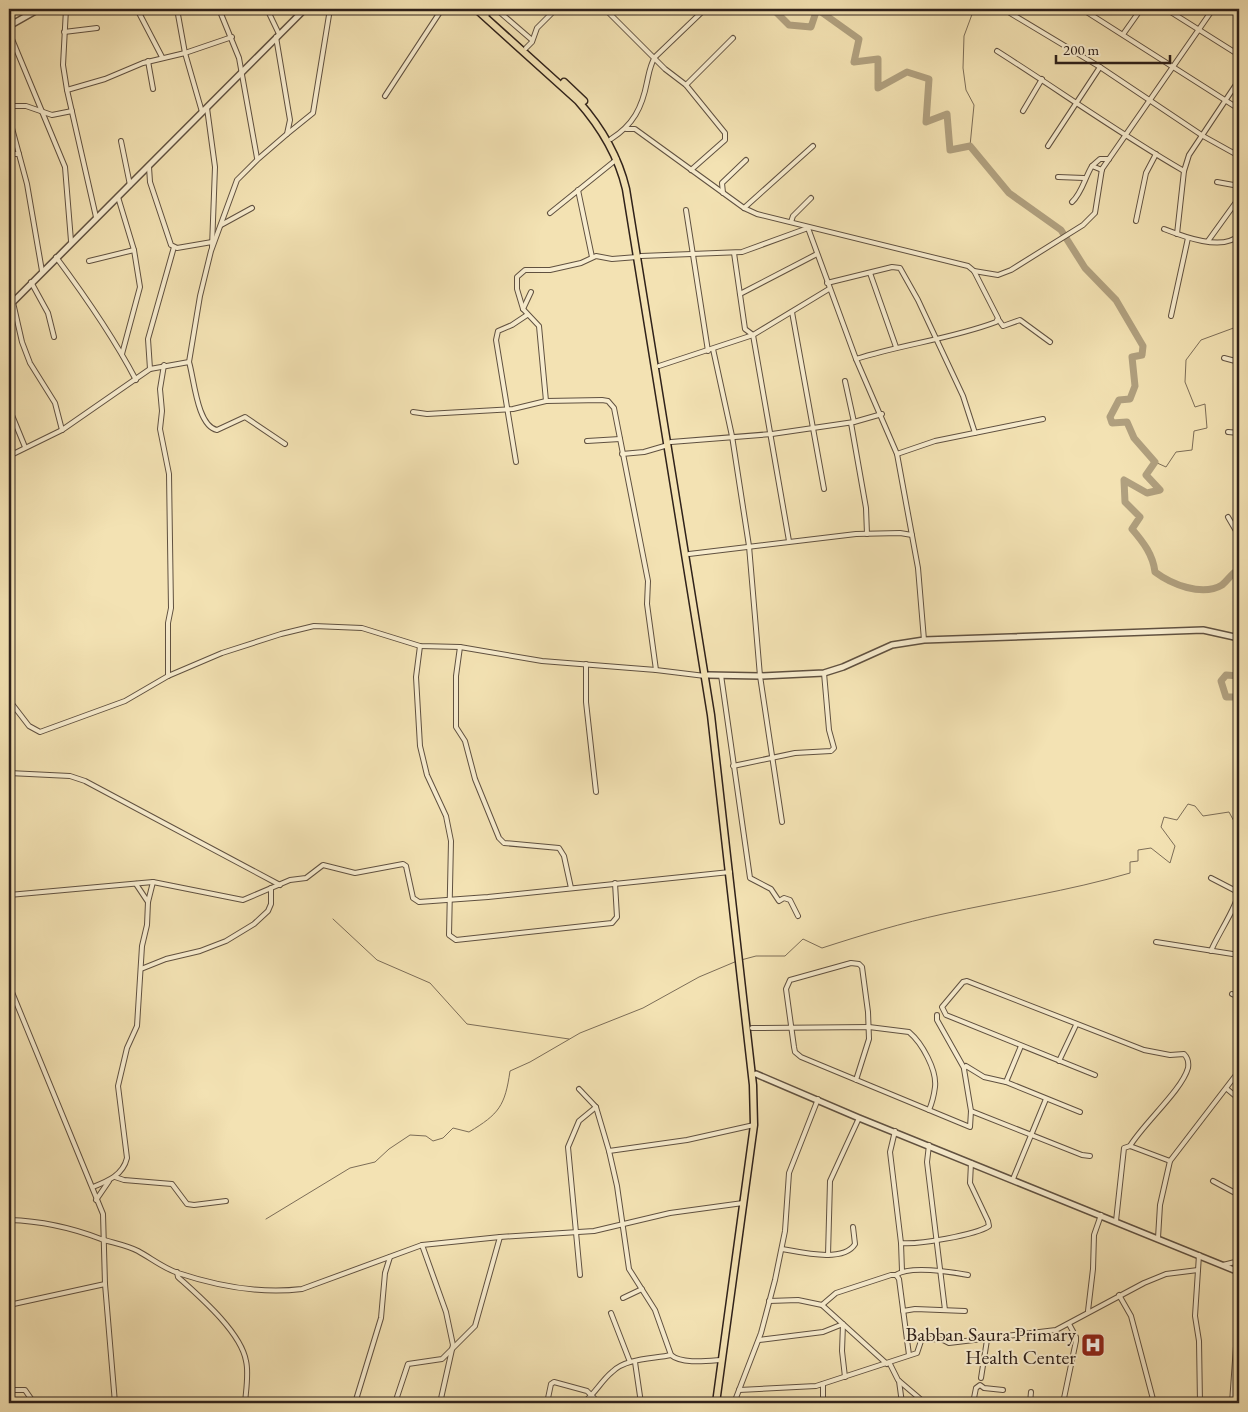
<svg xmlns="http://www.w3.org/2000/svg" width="1248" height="1412" font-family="'EB Garamond',serif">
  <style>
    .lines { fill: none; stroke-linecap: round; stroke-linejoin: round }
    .stream { stroke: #7c6d57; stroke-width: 1 }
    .river { stroke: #b0a07f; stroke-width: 7 }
    .minor-casing { stroke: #605140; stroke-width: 6 }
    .tertiary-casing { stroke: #605140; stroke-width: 8 }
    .primary-casing { stroke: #2f211a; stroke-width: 9 }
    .minor { stroke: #f7ecce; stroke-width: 4 }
    .tertiary { stroke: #f7ecce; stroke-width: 5 }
    .primary { stroke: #f3e2b3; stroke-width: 6 }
    .labels { text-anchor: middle; stroke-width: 4; stroke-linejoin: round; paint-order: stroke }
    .poi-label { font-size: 20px; fill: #2f211a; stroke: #f7ecce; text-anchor: end }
  </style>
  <rect width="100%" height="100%" fill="#f3e2b3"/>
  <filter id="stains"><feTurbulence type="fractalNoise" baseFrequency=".004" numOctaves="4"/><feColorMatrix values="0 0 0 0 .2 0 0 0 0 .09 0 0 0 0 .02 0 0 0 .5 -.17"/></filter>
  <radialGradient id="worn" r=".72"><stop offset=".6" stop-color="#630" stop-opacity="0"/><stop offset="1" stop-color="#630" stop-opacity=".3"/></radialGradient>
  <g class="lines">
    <g class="stream">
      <path d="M970,146L974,105L966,90L963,68L964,36L974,9"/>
      <path d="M1155,462L1166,467L1176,452L1192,450L1194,431L1207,428L1205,404L1195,407L1185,382L1186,360L1201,340L1239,326"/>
      <path d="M333,919L377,960L430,983L467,1024L569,1039"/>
      <path d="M741,960L756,956H785L803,939L822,948C862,935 902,923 943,914C1006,900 1069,891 1130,873V862L1138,861V850L1151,848L1170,863L1175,846L1161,827L1164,817L1177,820L1188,804L1195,806L1203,816L1229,812L1236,825L1239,820"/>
      <path d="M266,1219L350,1168L375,1162L389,1149L410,1135L426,1136L433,1141L443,1138L453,1128L469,1132C499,1114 505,1106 510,1071L530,1062L580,1033L643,1008L699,977L737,961"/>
    </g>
    <g class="river">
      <path d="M773,9L789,25L811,27L817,9L859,39L854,62L878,59V88L907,72L929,79L926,122L947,114L950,150L970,146L1009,193L1061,230L1085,268L1116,300L1143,346L1142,355L1132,357L1135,386L1130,399L1119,400L1110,417L1112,423L1127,422L1134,438L1155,462L1146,475L1160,490L1147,493L1124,480L1125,502L1140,517L1132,529C1144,543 1153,555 1155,572C1171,584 1202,597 1222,585C1228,580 1232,573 1239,569"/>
      <path d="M1239,676L1226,675L1221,681L1226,697H1239"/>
    </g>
    <g class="minor-casing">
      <g id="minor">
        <path d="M66,9L63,65L67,90L96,217"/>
        <path d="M137,9L162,57"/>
        <path d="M177,9L185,53L202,112"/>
        <path d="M219,9L239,58L257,158"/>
        <path d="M267,9L279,34"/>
        <path d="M496,9L532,40"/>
        <path d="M605,9L665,69L686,85L725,133V140L691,170"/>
        <path d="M1082,9L1239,109"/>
        <path d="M1166,9L1239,55"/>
        <path d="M1010,13L1100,67L1203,136L1239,156"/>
        <path d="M487,14L495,9"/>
        <path d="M9,32L65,167L71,241"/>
        <path d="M64,32L97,28"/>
        <path d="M1124,33L1141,9"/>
        <path d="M526,48L532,42L537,28L556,9"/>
        <path d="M997,51C1060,91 1120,134 1184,171"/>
        <path d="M148,61L153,89"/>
        <path d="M686,85L733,38"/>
        <path d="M67,90L105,79L143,63L185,53L232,37"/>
        <path d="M385,96L442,9"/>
        <path d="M9,106H26L52,115L72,111"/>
        <path d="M207,108L215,167L212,247"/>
        <path d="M1023,111L1042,79"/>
        <path d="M9,117L27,184L42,271"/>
        <path d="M626,129H635L744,208L757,214L968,266L974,271L998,318L996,322C951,339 903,344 856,359"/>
        <path d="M287,134L313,113L330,9"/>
        <path d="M611,139C633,125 642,108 647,82C649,73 650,65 655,57L705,9"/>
        <path d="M121,141L130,185"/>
        <path d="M1048,146L1100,67"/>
        <path d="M9,154H19"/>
        <path d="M1092,166L1100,159H1109"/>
        <path d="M149,167L150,182L171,245L177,248L212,242"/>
        <path d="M1058,177L1084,178"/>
        <path d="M1217,182L1239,186"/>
        <path d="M578,190L592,257"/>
        <path d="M723,193L722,183L746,160"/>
        <path d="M118,197L134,250L140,287L122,354"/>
        <path d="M1072,202C1082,193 1085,177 1092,166L1102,170"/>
        <path d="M744,208L813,146"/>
        <path d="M686,210L708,351"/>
        <path d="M550,213L617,159"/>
        <path d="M1136,221L1146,173L1156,154"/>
        <path d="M791,222L793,216L811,198"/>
        <path d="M221,225L252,208"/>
        <path d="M1164,229C1182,236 1223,252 1239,235"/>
        <path d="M1177,234L1184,171L1189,155L1239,80"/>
        <path d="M1208,241L1239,198"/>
        <path d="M734,253L745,329L753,335L789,541"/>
        <path d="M641,256L742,252L808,228L856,359L897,454L918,568L924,640"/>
        <path d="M56,257C85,296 113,336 136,380"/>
        <path d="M89,261L134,250"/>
        <path d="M974,271L998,275L1011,270L1083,225L1095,213L1102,169L1213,9"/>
        <path d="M870,273L896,347"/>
        <path d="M31,282L48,313L54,337"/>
        <path d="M827,283L892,267L900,268L918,300L963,396L975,433"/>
        <path d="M9,285L22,342L30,363L55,403L62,430"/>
        <path d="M740,294L817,254"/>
        <path d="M523,309L531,292"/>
        <path d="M792,312L824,489"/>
        <path d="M1171,316L1188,238"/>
        <path d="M998,319L1003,326L1020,320L1050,342"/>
        <path d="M713,349L732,436L749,546L760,676L782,822"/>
        <path d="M1224,358L1239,362"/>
        <path d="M189,362C194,378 197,426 217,430L245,417L285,444"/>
        <path d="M164,365L160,389L162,411L160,429L169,474L171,608L168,623V676"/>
        <path d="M659,366L753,335L829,289"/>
        <path d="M150,369L148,339L174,247"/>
        <path d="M845,381L854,422"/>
        <path d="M546,401L539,326L523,309L517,289V277L525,270H550L581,263L596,256L612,259L637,257"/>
        <path d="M9,408L25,447"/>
        <path d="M413,412L427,414L513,409L546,401L602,400L608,401L614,408L648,581L647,604L656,670"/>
        <path d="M851,423L866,508L867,534"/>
        <path d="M1228,432L1239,433"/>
        <path d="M587,441L620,439"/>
        <path d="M671,442L772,434L854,422L882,414"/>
        <path d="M622,454L644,452L668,445"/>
        <path d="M897,454L935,441L1043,419"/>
        <path d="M9,456L62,430L150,369L189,362L200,296L211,251L237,180L258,159L287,134L290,120L276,37"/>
        <path d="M516,462L496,340L498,331L512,325L527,315"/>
        <path d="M1228,517L1239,536"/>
        <path d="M689,554L856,534L900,533L912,535"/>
        <path d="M420,646L416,677L420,746L427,775L446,816L451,841L449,935L456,940L612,923L617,917L615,883"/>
        <path d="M460,647L456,676V727L465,741L475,779L499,838L504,843L559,848L564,856L571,888"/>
        <path d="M586,664V702L596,792"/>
        <path d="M721,675L750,878L771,889L779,901L784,898L790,900L798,916"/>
        <path d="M9,700L29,726L40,732L125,701L168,676L222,653L281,634L314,626L362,628L420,646L460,647L542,661L656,670L705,676"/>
        <path d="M733,766L795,753L831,751L834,748L829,730L824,673"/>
        <path d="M9,773L70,776L85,781L280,885"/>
        <path d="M1211,878L1238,892C1240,902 1216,937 1211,951"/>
        <path d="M136,884L148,902"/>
        <path d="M9,895L153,882L243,900L290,880L306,878L323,865L355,873L403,864L406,866L413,898L419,902L488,897L730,872"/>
        <path d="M1156,942L1239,955"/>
        <path d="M141,969L166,959L200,951L226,941L254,924L268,911L271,904V888"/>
        <path d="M9,985L103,1214L105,1284L115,1403"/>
        <path d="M1232,994L1239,997"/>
        <path d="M937,1015V1020L964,1068"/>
        <path d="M752,1028L869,1027L909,1032C922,1043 937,1070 935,1087C934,1095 932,1103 929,1110"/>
        <path d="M1059,1061L1076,1025"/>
        <path d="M1095,1075L946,1015L942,1007L963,982L967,981L1144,1050L1170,1055L1184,1054C1188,1058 1189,1062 1188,1068C1182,1090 1143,1124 1130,1146"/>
        <path d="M856,1080L869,1039L868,1012L862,967L859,964L851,963L790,980L786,989L794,1047L795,1052L801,1057L970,1127L971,1111L964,1069L966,1066L984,1077L1006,1082L1080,1112"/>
        <path d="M1006,1082L1021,1046"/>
        <path d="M579,1089L596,1107L609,1151L617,1186L629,1269L655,1310L671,1355"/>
        <path d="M1227,1089L1239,1099"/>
        <path d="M971,1111L1082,1155L1090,1156"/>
        <path d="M895,1131L890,1152L901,1243C917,1245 976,1235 989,1226L988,1221L970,1183L971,1163"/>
        <path d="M929,1145L927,1162L945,1310"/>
        <path d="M609,1151L687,1140L754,1125"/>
        <path d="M115,1177L124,1180L172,1184L187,1204L194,1205L226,1201"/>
        <path d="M1013,1179L1046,1099"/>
        <path d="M1213,1181L1239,1195"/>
        <path d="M93,1187C108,1181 123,1175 127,1158L118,1086L127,1048L137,1026L142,946L147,925L148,902L153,882"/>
        <path d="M96,1200L109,1181"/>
        <path d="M9,1220C42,1221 70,1227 101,1239C113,1243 126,1245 138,1251C151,1258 163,1268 178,1273C217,1286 260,1294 302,1289L422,1245L500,1237L594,1231L670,1213L743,1203"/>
        <path d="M1116,1221L1124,1148L1130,1146L1170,1161"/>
        <path d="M1158,1238L1160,1205L1170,1161L1239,1071"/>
        <path d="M901,1243L902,1271"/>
        <path d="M422,1245L446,1312L453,1345L440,1403"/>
        <path d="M782,1249C800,1252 844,1263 855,1244L853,1227"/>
        <path d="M828,1255L830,1181L859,1118"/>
        <path d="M1199,1255L1195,1316L1199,1341L1200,1403"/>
        <path d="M1223,1265L1239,1261"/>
        <path d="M177,1272L178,1277C199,1296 241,1332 246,1361C249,1373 246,1390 245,1403"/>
        <path d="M580,1275L568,1147L579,1121L596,1107"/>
        <path d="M896,1275L899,1279L909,1355"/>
        <path d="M1119,1295L1131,1316L1154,1403"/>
        <path d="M623,1298L642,1289"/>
        <path d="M769,1301L798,1300L822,1305L887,1364"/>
        <path d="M9,1305L105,1284"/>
        <path d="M822,1305L836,1293L891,1275H896C910,1265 951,1272 968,1275"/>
        <path d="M903,1311L915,1309L965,1311"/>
        <path d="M1088,1311L1093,1269L1094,1235L1101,1215"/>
        <path d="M611,1313L630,1362"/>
        <path d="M9,1319V1324"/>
        <path d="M759,1340L823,1332L843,1324L842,1351L845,1377"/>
        <path d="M635,1362L641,1403"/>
        <path d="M890,1364L898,1380L925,1403"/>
        <path d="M981,1378L987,1340"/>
        <path d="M899,1381L902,1403"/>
        <path d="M823,1384V1403"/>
        <path d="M9,1390H25L34,1403"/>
        <path d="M739,1390L816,1386L917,1353L922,1338L943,1340L949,1343L1056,1330L1144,1283L1166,1274L1198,1270"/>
        <path d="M168,1403L173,1401L182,1403"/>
        <path d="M355,1403L381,1318L385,1273L390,1257"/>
        <path d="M395,1403L408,1364L442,1359L475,1326L500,1237"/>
        <path d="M547,1403L551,1384L554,1382L587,1391L599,1403"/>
        <path d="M583,1403C595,1394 601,1381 612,1372C626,1358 653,1359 671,1355C681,1364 707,1361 721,1360"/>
        <path d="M734,1403L761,1333L775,1280L785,1231L789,1173L818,1099"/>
        <path d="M973,1403L976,1388L980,1385L984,1388L1003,1390"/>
        <path d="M1030,1403L1031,1392"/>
        <path d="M1063,1403L1076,1341V1337L1069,1324"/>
        <path d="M1232,1403L1239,1304"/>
      </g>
    </g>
    <g class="tertiary-casing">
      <g id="tertiary">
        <path d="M9,26L39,9"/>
        <path d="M9,306L305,9"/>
        <path d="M708,675L760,676L824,673L843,667L892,645L924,640L1203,630L1239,638"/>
        <path d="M756,1074L859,1118L1239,1272"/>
      </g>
    </g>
    <g class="primary-casing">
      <g id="primary">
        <path d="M476,9L578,101C601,127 618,155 626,189L711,715L753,1085L754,1125L716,1403"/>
        <path d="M564,82L584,101"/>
      </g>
    </g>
    <use href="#minor" class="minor"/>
    <use href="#tertiary" class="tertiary"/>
    <use href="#primary" class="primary"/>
  </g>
  <defs>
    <g id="hospital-square" transform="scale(1.25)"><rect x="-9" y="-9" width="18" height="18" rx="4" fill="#8f2418" stroke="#f7ecce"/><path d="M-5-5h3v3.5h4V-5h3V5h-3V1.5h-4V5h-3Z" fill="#fff"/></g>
  </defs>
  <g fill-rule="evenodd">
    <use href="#hospital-square" x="1093" y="1345"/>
  </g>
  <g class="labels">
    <g class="poi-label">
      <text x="1076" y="1341">Babban Saura Primary<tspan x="1076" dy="23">Health Center</tspan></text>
    </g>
  </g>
  <rect width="1248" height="1412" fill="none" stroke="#f3e2b3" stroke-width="30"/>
  <rect x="10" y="10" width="1228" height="1392" fill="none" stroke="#2f211a" stroke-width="2.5"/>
  <rect x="15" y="15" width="1218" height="1382" fill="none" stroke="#2f211a"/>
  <path d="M1056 55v8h114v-8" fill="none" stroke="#2f211a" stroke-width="2.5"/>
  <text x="1063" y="55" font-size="15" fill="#2f211a" stroke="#f7ecce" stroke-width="4" paint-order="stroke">200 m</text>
  <rect width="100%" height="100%" filter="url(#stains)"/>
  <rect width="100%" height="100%" fill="url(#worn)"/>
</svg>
